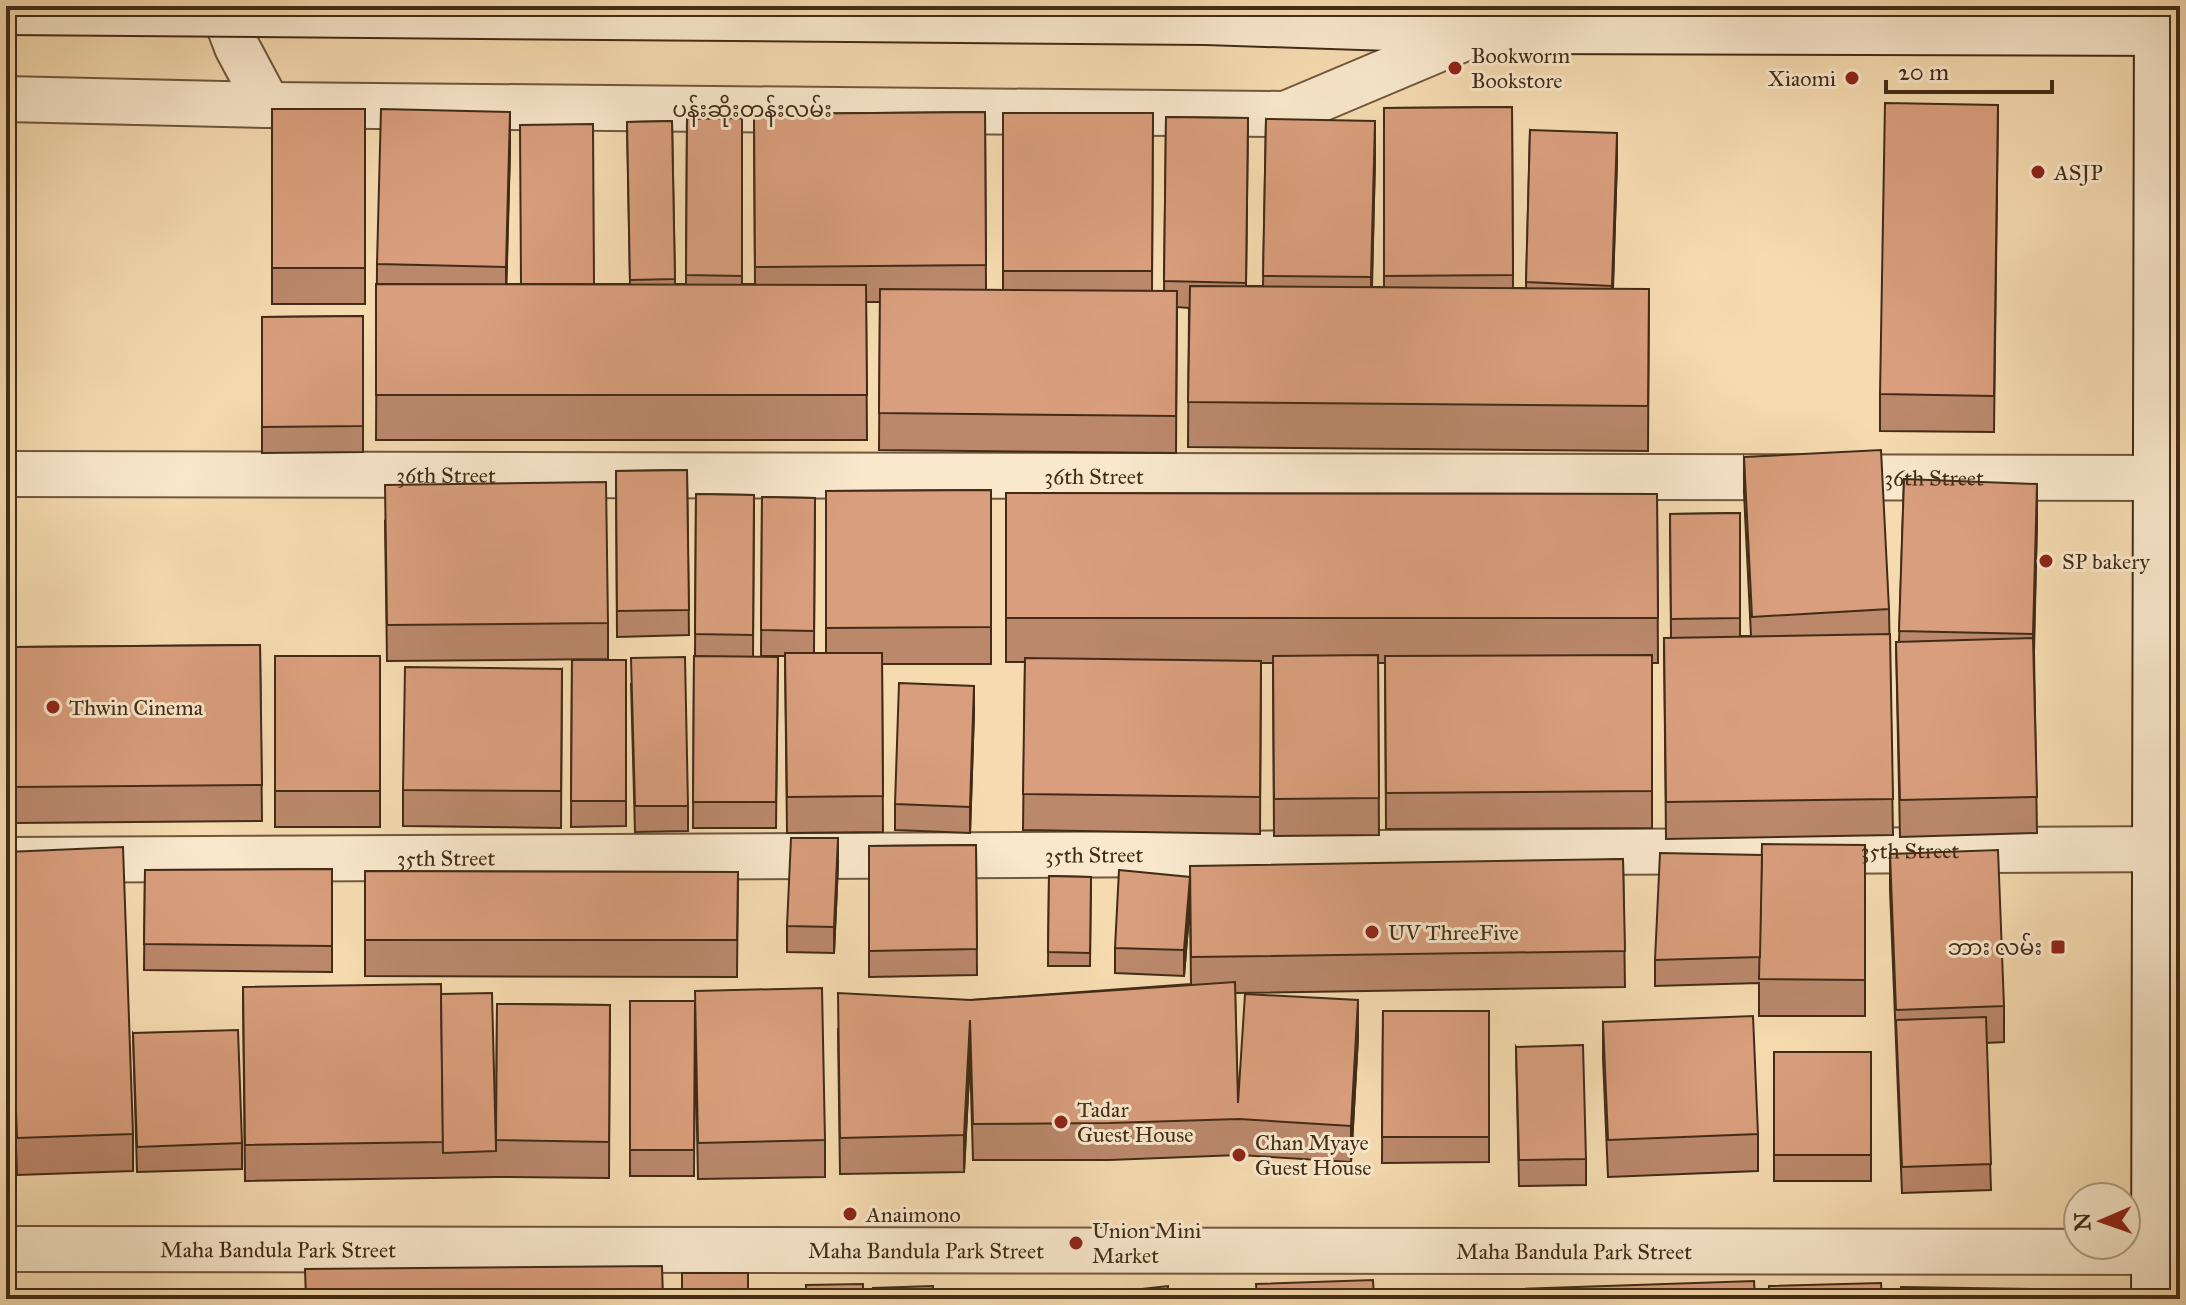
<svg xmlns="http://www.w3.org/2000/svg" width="2186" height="1305" font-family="'IM FELL Great Primer','Noto Sans Myanmar',serif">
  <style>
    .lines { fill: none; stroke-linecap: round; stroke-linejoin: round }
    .minor-casing { stroke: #6f583d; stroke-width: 48 }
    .tertiary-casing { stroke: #6f583d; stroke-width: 48 }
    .secondary-casing { stroke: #422c17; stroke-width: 48 }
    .minor { stroke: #f9e8cc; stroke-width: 44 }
    .tertiary { stroke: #f9e8cc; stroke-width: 44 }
    .secondary { stroke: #f9e8cc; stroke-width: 44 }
    .secondary-bridge-casing { stroke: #422c17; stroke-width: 48; stroke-linecap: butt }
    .secondary-bridge { stroke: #f9e8cc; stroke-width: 44 }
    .wall { fill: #bb886c; stroke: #422c17; stroke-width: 2 }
    .shaded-wall { fill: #986f58; stroke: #422c17; stroke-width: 2 }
    .building { fill: #d99e7d; stroke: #422c17; stroke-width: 2 }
    .poi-dot { fill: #8f2418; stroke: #f9e8cc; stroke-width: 3 }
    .labels { text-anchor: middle; stroke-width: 6; stroke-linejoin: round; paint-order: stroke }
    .poi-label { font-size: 22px; fill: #422c17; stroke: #f9e8cc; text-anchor: start }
    .street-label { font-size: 22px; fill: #422c17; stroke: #f9e8cc }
  </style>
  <rect width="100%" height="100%" fill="#f6dbb0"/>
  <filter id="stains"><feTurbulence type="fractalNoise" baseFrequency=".0025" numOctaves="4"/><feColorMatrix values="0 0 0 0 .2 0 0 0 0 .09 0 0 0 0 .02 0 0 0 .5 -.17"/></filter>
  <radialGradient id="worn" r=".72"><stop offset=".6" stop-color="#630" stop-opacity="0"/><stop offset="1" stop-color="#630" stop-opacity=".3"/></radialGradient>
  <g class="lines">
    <g class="minor-casing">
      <g id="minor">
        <path id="s1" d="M6,474L2180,478"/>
        <path id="s2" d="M6,860L2180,849"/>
        <path id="s3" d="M6,1249L2180,1252"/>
      </g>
    </g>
    <g class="tertiary-casing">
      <g id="tertiary">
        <path d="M230,6L229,26L237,47L268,105"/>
        <path d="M6,99L268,105L1285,114L1482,31"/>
      </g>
    </g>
    <g class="secondary-casing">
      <g id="secondary">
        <path d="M1206,22L1482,31L2180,33"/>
        <path d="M2154,1299L2157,6"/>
      </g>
    </g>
    <use href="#minor" class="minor"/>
    <use href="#tertiary" class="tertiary"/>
    <use href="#secondary" class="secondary"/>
    <g class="secondary-bridge-casing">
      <path id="secondary-bridge" d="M6,12L1206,22"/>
    </g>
    <use href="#secondary-bridge" class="secondary-bridge"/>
  </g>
  <g class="wall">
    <path d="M1998,105L1994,432L1880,431V394Z"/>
    <path d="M1512,107L1513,288H1526L1530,130L1617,159L1613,289H1649L1648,451L1188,447L1189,308L1177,307L1176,453L879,450L880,302H866L867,440H376L377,264L510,149L506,284H630L627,122L672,121L675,284H686L687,119L742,118V284H755L754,114L985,112L986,290H1003V113H1153L1152,291H1164L1166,117L1248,118L1246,286H1263L1266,119L1375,158L1372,287H1384V108Z"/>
    <rect x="272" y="109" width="93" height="195"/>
    <path d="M363,316V452L262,453V317Z"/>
    <path d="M1744,457L1889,609L1893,835L1666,839L1664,638H1671L1670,514L1740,513V636H1751L1744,493Z"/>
    <path d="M687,470L689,635L617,637L616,471Z"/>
    <path d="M1904,479L2037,520L2034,653L2037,833L1900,837L1896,642H1899Z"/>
    <path d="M991,490V664H882L883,832L787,833L785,656H761L762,497L815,498L814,653H826V491Z"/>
    <path d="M1006,493L1657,494L1658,663H1652V828L1386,829L1385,663H1378L1379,835L1274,836L1273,663H1261L1260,834L1023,830L1025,662H1006Z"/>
    <path d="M696,494L754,495L753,657H778L776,828H693L694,656H695Z"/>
    <path d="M385,521L608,623V659L387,661Z"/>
    <path d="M260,645L262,821L15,823L14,647Z"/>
    <rect x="275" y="656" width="105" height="171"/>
    <path d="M572,660H626V826L571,827Z"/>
    <path d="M562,669L561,828L403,826V790Z"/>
    <path d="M631,683L688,806V831L635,832Z"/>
    <path d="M974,711L970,833L895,830V804Z"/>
    <path d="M976,845L977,975L869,977V846Z"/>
    <path d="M1865,845V1016H1759V983L1655,986V960L1762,855Z"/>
    <path d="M7,852L133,1134V1171L17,1175L7,888Z"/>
    <path d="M1890,854L2004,1006V1042L1986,1043L1991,1190L1902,1193L1890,890Z"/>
    <path d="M1623,859L1625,987L1235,993L1238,1103L1358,1037L1351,1162L1239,1155L1109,1160H973L970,1056L964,1172L840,1174L838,1029L971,1000L1191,984L1190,902L1184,976L1115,973V948L1190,877Z"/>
    <path d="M838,864L834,953L787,952V926Z"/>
    <path d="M332,869V972L144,970L145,870Z"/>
    <path d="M365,871L738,872L737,977L365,976Z"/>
    <path d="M1049,876L1091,877L1090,966H1048Z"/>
    <path d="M243,987L441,994L496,1151L497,1004L610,1005L609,1178L496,1177L245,1181Z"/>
    <path d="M630,1001H695L825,1140V1177L698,1179L695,1027L694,1176H630Z"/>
    <path d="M1383,1011H1489V1162L1382,1163Z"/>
    <path d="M1603,1022L1758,1134V1171L1608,1177L1603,1058Z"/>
    <path d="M133,1033L242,1143V1169L137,1172Z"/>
    <path d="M1516,1047L1586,1159V1185L1519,1186Z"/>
    <rect x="1774" y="1052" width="97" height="129"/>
  </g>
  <g class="shaded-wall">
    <path d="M510,112V149L506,303V267Z"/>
    <path d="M1375,121V158L1371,314V277Z"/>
    <path d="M1617,133V159L1612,312V286Z"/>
    <path d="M2037,484V520L2033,671V634Z"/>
    <path d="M974,686V711L970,833V807Z"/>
    <path d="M838,838V864L834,953V927Z"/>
    <path d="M1190,877V902L1184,976V950Z"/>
    <path d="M1358,1000V1037L1351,1162V1126Z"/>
    <path d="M970,1020V1056L964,1172V1135Z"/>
  </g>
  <g class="building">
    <path d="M1885,103L1998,105L1994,396L1880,394Z"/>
    <path d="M1512,107L1513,275L1384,276V108Z"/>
    <rect x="272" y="109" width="93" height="159"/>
    <path d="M381,109L510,112L506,267L377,264Z"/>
    <path d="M985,112L986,265L755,267L754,114Z"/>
    <path d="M1003,113H1153L1152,271H1003Z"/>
    <path d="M1166,117L1248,118L1246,283L1164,281Z"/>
    <path d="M742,118V276L686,275L687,119Z"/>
    <path d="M1266,119L1375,121L1371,277L1263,276Z"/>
    <path d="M672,121L675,279L630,280L627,122Z"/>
    <path d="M593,124L594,284H521L520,125Z"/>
    <path d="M1530,130L1617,133L1612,286L1526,282Z"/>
    <path d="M376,284L866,285L867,395H376Z"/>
    <path d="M1190,286L1649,289L1648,406L1188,402Z"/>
    <path d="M880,289L1177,291L1176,416L879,413Z"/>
    <path d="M363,316V426L262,427V317Z"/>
    <path d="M1881,450L1889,609L1752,617L1744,457Z"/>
    <path d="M687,470L689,610L617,611L616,471Z"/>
    <path d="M1904,479L2037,484L2033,634L1899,631Z"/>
    <path d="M606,482L608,623L387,625L385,485Z"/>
    <path d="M991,490V627L826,628V491Z"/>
    <path d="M1006,493L1657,494L1658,618H1006Z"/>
    <path d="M696,494L754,495L753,635L695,634Z"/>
    <path d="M762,497L815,498L814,631L761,630Z"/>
    <path d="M1740,513V618L1671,619L1670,514Z"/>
    <path d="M1890,634L1893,799L1666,802L1664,638Z"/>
    <path d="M2033,638L2037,797L1900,800L1896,642Z"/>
    <path d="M260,645L262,785L15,787L14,647Z"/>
    <path d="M785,653H882L883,796L787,797Z"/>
    <path d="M1378,655L1379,798L1274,799L1273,656Z"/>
    <path d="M1652,655V791L1386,793L1385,656Z"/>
    <rect x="275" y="656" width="105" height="135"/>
    <path d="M694,656L778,657L776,802H693Z"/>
    <path d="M685,657L688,806H635L631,658Z"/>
    <path d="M1025,658L1261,661L1260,797L1023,794Z"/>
    <path d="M572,660H626V801H571Z"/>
    <path d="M405,667L562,669L561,791L403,790Z"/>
    <path d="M899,683L974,686L970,807L895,804Z"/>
    <path d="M791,838H838L834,927L787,926Z"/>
    <path d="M1762,844L1865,845V980L1759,979Z"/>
    <path d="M976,845L977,949L869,951V846Z"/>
    <path d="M123,847L133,1134L17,1138L7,852Z"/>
    <path d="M1998,850L2004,1006L1896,1010L1890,854Z"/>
    <path d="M1660,853L1762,855L1760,957L1655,960Z"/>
    <path d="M1623,859L1625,951L1191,957L1190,866Z"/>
    <path d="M332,869V946L144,944L145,870Z"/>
    <path d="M1119,870L1190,877L1184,950L1115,948Z"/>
    <path d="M365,871L738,872L737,940H365Z"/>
    <path d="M1049,876L1091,877L1090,953L1048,952Z"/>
    <path d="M1235,982L1238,1103L1245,994L1358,1000L1351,1126L1239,1119L1109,1123L973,1124L970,1020L964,1135L840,1138L838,993L971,1000Z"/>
    <path d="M441,984L443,1142L245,1145L243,987Z"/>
    <path d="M822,988L825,1140L698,1143L695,991Z"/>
    <path d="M492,993L496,1151L443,1153L441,994Z"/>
    <path d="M630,1001H695L694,1150H630Z"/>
    <path d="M497,1004L610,1005L609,1142L496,1140Z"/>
    <path d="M1383,1011H1489V1137H1382Z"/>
    <path d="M1753,1016L1758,1134L1608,1140L1603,1022Z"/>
    <path d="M1986,1017L1991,1164L1902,1167L1896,1020Z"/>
    <path d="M238,1030L242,1143L137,1147L133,1033Z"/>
    <path d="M1583,1045L1586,1159L1519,1160L1516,1047Z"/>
    <rect x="1774" y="1052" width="97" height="103"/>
    <path d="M662,1266L663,1299H306L305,1269Z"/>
    <path d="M682,1273H748V1294H795V1299H682Z"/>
    <path d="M1373,1280L1374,1299H1257L1256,1284Z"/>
    <path d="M1754,1281L1755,1299H1518V1289Z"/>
    <path d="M1881,1283L1882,1299H1769V1286Z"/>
    <path d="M863,1284V1299H806V1285Z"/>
    <path d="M933,1286V1299H874L873,1288Z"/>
    <path d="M1168,1286V1299H1056V1295L1114,1292Z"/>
    <path d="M1901,1287L2039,1289V1299H1900Z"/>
    <path d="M1494,1289V1299H1390V1291Z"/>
    <path d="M998,1293V1299H943L942,1294Z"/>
    <path d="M1246,1295V1299H1175V1297Z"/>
    <path d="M284,1296V1299H204V1297Z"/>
    <path d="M1045,1297V1299H1018Z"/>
  </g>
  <g class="poi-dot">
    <circle cx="1455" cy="68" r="8"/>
    <circle cx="1852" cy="78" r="8"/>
    <circle cx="2038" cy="172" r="8"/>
    <circle cx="2046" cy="561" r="8"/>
    <circle cx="53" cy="707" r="8"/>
    <circle cx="1372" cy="932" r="8"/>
    <rect x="2050" y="939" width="16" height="16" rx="4"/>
    <circle cx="1061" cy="1122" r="8"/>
    <circle cx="1239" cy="1155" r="8"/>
    <circle cx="850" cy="1214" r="8"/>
    <circle cx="1076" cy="1243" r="8"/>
  </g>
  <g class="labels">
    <g class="poi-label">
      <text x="1471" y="63">Bookworm<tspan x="1471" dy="25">Bookstore</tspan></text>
      <text x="1836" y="86" text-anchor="end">Xiaomi</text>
      <text x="2054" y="180">ASJP</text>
      <text x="2062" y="569">SP bakery</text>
      <text x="69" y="715">Thwin Cinema</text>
      <text x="1388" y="940">UV ThreeFive</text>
      <text x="2042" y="955" text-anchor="end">ဘား လမ်း</text>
      <text x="1077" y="1117">Tadar<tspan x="1077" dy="25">Guest House</tspan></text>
      <text x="1255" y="1150">Chan Myaye<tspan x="1255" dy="25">Guest House</tspan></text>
      <text x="866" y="1222">Anaimono</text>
      <text x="1092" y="1238">Union Mini<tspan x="1092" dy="25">Market</tspan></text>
    </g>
    <g class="street-label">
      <text x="752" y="117">ပန်းဆိုးတန်းလမ်း</text>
      <text dy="8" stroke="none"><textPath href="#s1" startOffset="440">36th Street</textPath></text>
      <text dy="8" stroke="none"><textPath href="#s1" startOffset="1088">36th Street</textPath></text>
      <text dy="8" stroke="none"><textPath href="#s1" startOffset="1928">36th Street</textPath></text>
      <text dy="8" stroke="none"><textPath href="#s2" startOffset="1904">35th Street</textPath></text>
      <text dy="8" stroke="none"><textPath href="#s2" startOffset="1088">35th Street</textPath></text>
      <text dy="8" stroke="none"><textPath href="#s2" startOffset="440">35th Street</textPath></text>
      <text dy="8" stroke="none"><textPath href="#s3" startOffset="272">Maha Bandula Park Street</textPath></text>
      <text dy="8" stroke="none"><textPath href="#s3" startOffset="920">Maha Bandula Park Street</textPath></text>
      <text dy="8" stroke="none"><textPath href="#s3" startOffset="1568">Maha Bandula Park Street</textPath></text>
    </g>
  </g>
  <rect width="2186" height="1305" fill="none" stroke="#f6dbb0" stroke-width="32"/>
  <rect x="8" y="8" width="2170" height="1289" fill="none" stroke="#422c17" stroke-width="4"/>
  <rect x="16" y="16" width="2154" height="1273" fill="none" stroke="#422c17" stroke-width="2"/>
  <g transform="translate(2102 1221) rotate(268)"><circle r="38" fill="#f9e8cc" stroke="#b09d84" stroke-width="2"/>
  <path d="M0-6L14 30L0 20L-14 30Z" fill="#8f2418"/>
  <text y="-12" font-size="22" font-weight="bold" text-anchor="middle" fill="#422c17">N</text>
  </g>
  <path d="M1886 80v12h166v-12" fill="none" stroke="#422c17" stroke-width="4"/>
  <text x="1898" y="80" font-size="24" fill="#422c17" stroke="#f9e8cc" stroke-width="6" paint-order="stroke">20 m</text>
  <rect width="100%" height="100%" filter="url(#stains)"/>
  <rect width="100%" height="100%" fill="url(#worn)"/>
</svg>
